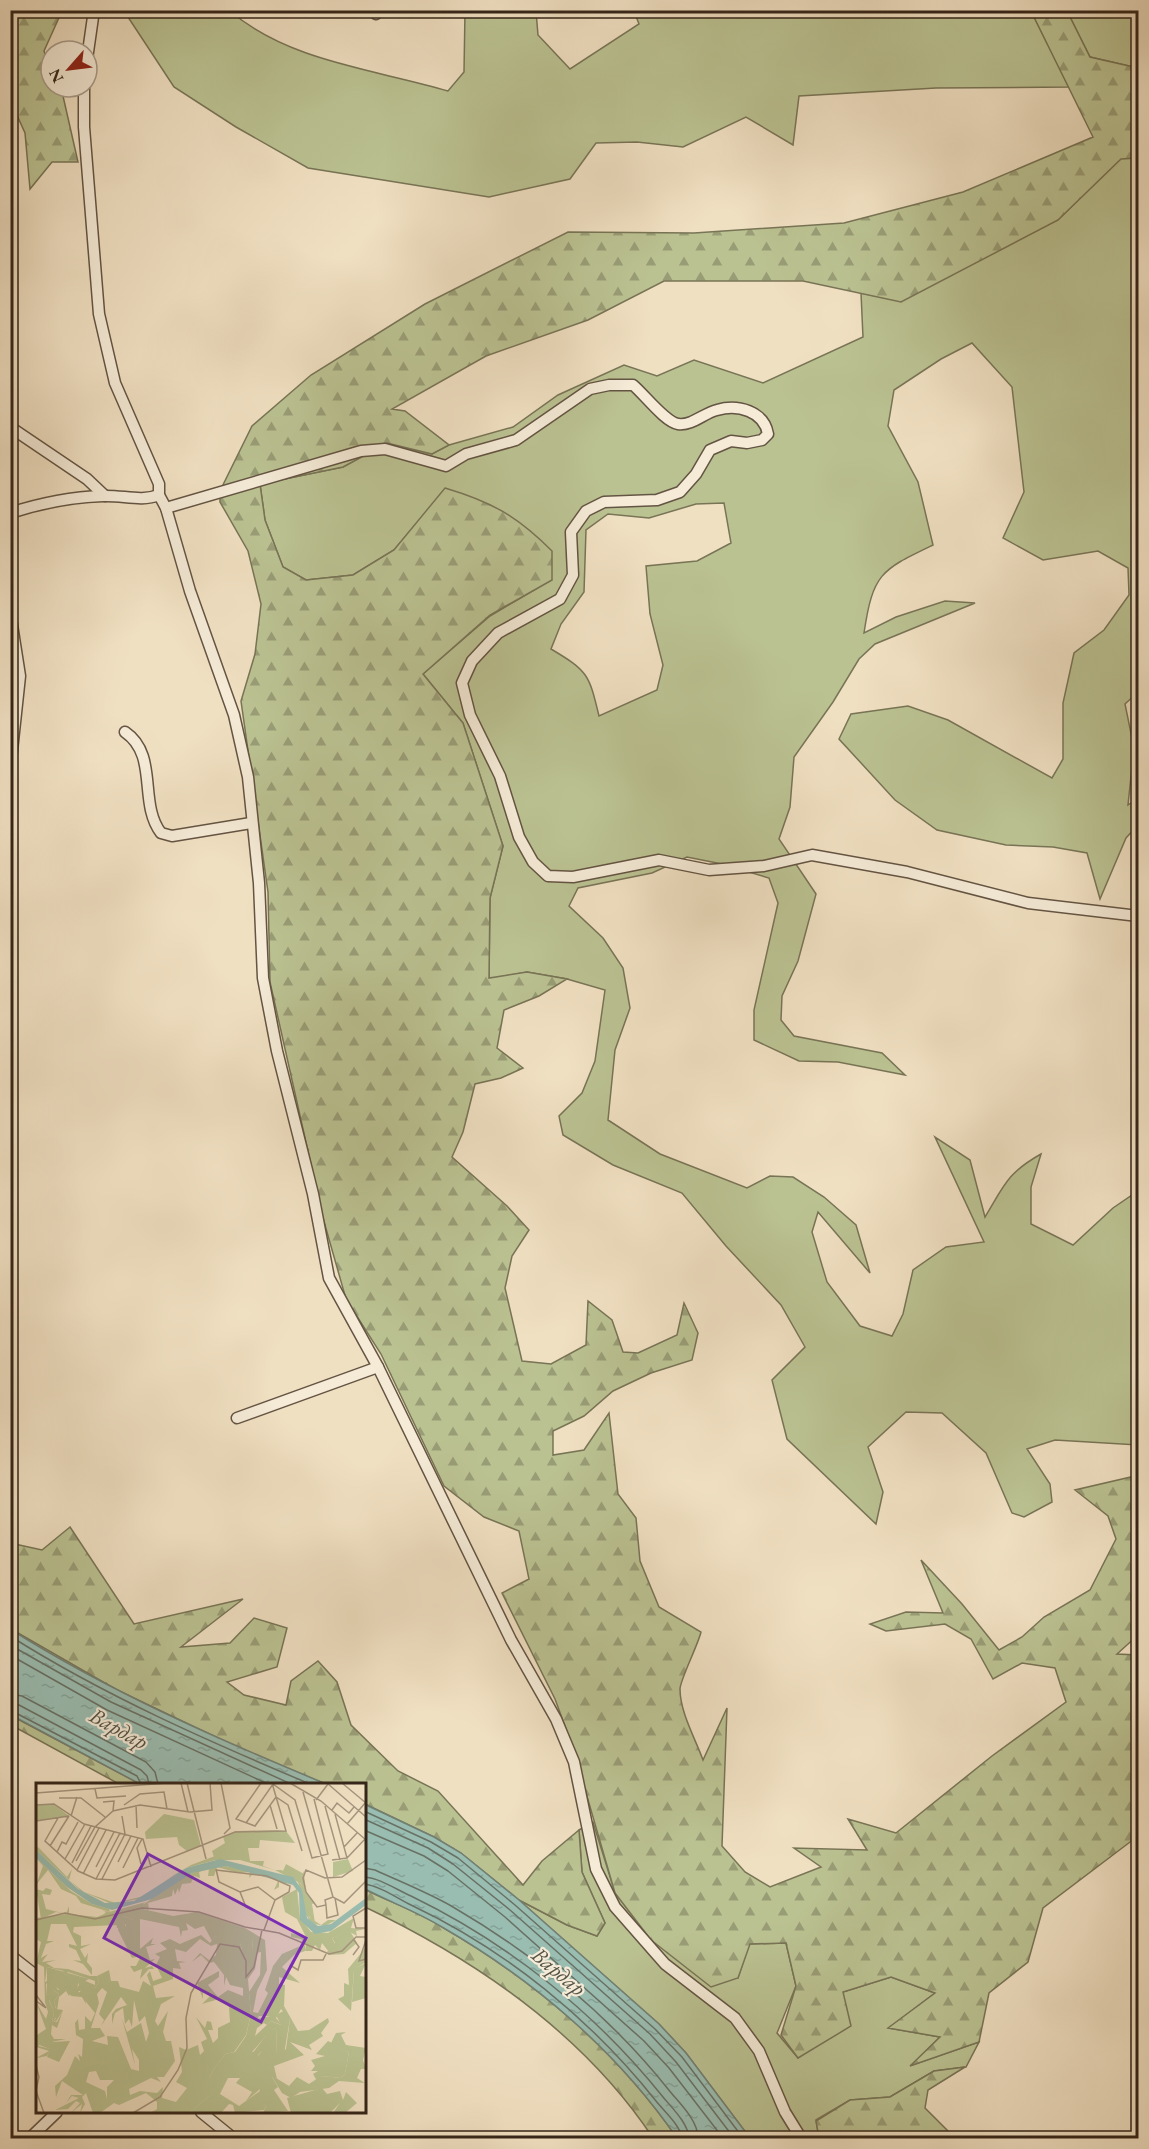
<svg xmlns="http://www.w3.org/2000/svg" width="1149" height="2149" font-family="'EB Garamond',serif">
  <style>
    .grass { fill: #bbc292; stroke: #787456; stroke-width: 1.5; fill-rule: evenodd }
    .forest { fill: url(#forest-firs); stroke: #787456; stroke-width: 1.5 }
    .water { fill: url(#water-ripples); stroke: #728074; stroke-width: 1.5 }
    .lines { fill: none; stroke-linecap: round; stroke-linejoin: round }
    .shore { stroke: #687165; stroke-width: 1.5 }
    .street-casing { stroke: #645443; stroke-width: 13 }
    .street { stroke: #f5ebd7; stroke-width: 10 }
    .labels { text-anchor: middle; stroke-width: 4.5; stroke-linejoin: round; paint-order: stroke }
    .water-label { font-size: 22px; font-style: italic; fill: #535347; stroke: #f5ebd7 }
    .inset-road { fill: none; stroke: #a5957e; stroke-width: 1.5 }
    .view { fill: #7b2cbf; fill-opacity: 0.15; stroke: #7b2cbf; stroke-width: 3 }
    .inset-edge { fill: none; stroke: #352519; stroke-width: 3 }
  </style>
  <defs>
    <pattern id="forest-firs" width="22" height="20" patternUnits="userSpaceOnUse" patternTransform="scale(1.5)"><rect width="22" height="20" fill="#bbc292"/><path d="M5 1l3.5 6h-7zM16 11l3.5 6h-7z" fill="#999d76"/></pattern>
    <pattern id="water-ripples" width="26" height="14" patternUnits="userSpaceOnUse" patternTransform="scale(1.5)"><rect width="26" height="14" fill="#9abdb1"/><path d="M2 4q2-2 4 0t4 0M15 11q2-2 4 0t4 0" fill="none" stroke="#85a298"/></pattern>
  </defs>
  <rect width="100%" height="100%" fill="#f0e0c2"/>
  <filter id="stains"><feTurbulence type="fractalNoise" baseFrequency=".00333" numOctaves="4"/><feColorMatrix values="0 0 0 0 .2 0 0 0 0 .09 0 0 0 0 .02 0 0 0 .5 -.17"/></filter>
  <radialGradient id="worn" r=".72"><stop offset=".6" stop-color="#630" stop-opacity="0"/><stop offset="1" stop-color="#630" stop-opacity=".3"/></radialGradient>
  <g class="grass">
    <path d="M124,11H230C290,62 374,69 448,91L464,72L465,11H536L538,35L570,69L639,24L634,11H1031L1069,87L936,88L799,96L793,145L746,117L683,147L637,142L596,143L570,179L489,197L308,168L236,127L174,87Z"/>
    <path d="M1067,11H1138V68L1090,57Z"/>
    <path d="M1121,158H1138V692L1125,704L1134,748L1128,805L1138,798V825L1126,838L1100,899L1087,853L1053,847L1006,845L937,830L895,800L839,739L851,714L908,706L948,720L1052,778L1063,759V703L1074,653L1104,630L1129,595L1128,568L1098,551L1043,560L1003,538L1024,492L1012,387L972,343L941,359L894,390L888,426L918,482L933,545C881,570 873,573 864,633L896,617L945,601L975,603L875,644L859,659L833,702L794,757L790,807L779,839L816,894L798,961L782,996L781,1020L794,1036L882,1053L905,1075L838,1062L799,1061L754,1040V1010L778,903L769,878L722,864L687,857L652,873L578,888L569,906L603,938L623,968L630,1008L615,1050L608,1120L660,1154L747,1188L770,1176L793,1177L824,1197L856,1225L870,1273L818,1212L812,1232L827,1282L860,1326L892,1336L903,1314L913,1270L946,1247L984,1242L935,1137L970,1160L985,1217C1004,1186 1007,1173 1041,1154L1031,1187V1224L1073,1245L1113,1208L1138,1191V1445L1055,1440L1027,1449L1050,1484L1052,1502L1024,1517L1012,1513L986,1453L942,1413L906,1412L868,1447L883,1492L876,1524L787,1439L772,1380L805,1347L781,1305L726,1246L682,1193L613,1165L563,1135L559,1116L582,1093L595,1061L605,990L567,979L527,972L489,979L490,898L503,846L463,723L423,674L490,616L551,580L416,524L394,550L353,575L306,580L283,567L265,520L260,484L343,467L387,443L432,454L449,445L513,427L558,395L624,365L657,376L694,360L763,383L863,337L861,293L900,301L1058,220ZM724,503L731,543L697,561L646,566L650,614L663,665L657,690L599,716C589,674 588,671 551,649L561,624L584,592L586,530L608,514L649,518L696,504Z"/>
    <path d="M593,1822L615,1893L651,1940L738,1978L749,1944L786,1943L796,1986L777,2033L798,2058L810,2050L843,1992L891,1977L935,1993L889,2028L940,2037L912,2065L979,2042L966,2067L934,2071L890,2097L850,2100L816,2120L819,2138H750L686,2053L659,2024L519,1900L567,1925L597,1936L605,1923L582,1872L579,1830Z"/>
  </g>
  <g class="forest">
    <path d="M10,11H62L44,51L51,69V87H59L63,96L78,162H52L30,189L25,133L11,102Z"/>
    <path d="M1031,11H1067L1090,57L1138,68V158L1121,159L1058,220L901,302L803,281H664L588,320L486,356L392,409L405,411L449,445L432,454L387,443L343,467L260,484L265,520L283,567L306,580L353,575L394,550L445,488C492,502 517,516 552,551V580L490,615L423,674L463,723L503,846L490,898L489,978L527,972L567,979L539,996L504,1010L497,1048L523,1068L501,1078L475,1084L463,1132L452,1157L507,1206L529,1230L512,1256L505,1288L522,1361L551,1364L586,1345L588,1301L612,1320L623,1352L638,1353L677,1335L684,1303L698,1333L692,1360L651,1373L613,1391L584,1416L553,1431V1455L584,1450L609,1413L618,1494L636,1518L640,1561L659,1607L701,1632C698,1645 680,1680 680,1689C680,1712 695,1738 703,1760L727,1708L722,1846L745,1872L770,1887L821,1867L794,1848L867,1850L848,1819L896,1833L992,1756L1066,1702L1055,1668L1022,1663L993,1679L971,1639L945,1624L886,1631L870,1624L906,1612L943,1613L921,1560L962,1604L999,1650L1022,1637L1044,1617L1090,1590L1116,1539L1108,1516L1075,1490L1135,1476L1133,1501L1138,1507V1635L1117,1654L1138,1655V1836L1043,1908L1028,1962L989,1993L979,2042L910,2066L940,2037L888,2028L935,1993L891,1977L843,1992L851,2026L798,2058L781,2035L796,1986L786,1943L750,1944L738,1978L711,1987L651,1940L615,1893L573,1748L555,1699L502,1593L529,1579L519,1531L484,1517L444,1486L381,1354L346,1299L323,1218L270,982L268,892L241,701L255,654L261,604L248,551L220,502V491L252,426L311,375L425,304L568,232L694,233L844,223L963,192L1093,137Z"/>
    <path d="M70,1527L134,1624L243,1599L181,1647L230,1643L254,1618L287,1628L277,1667L227,1682L244,1695L286,1705L291,1681L318,1661L337,1682L351,1725L398,1771L438,1791L523,1885L542,1861L579,1830L582,1872L605,1923L597,1936L567,1925L519,1900L461,1853L434,1837L365,1804L364,1784H326L247,1752L117,1690L11,1629L10,1543L42,1550Z"/>
    <path d="M10,1715L140,1784H119L11,1725Z"/>
    <path d="M364,1889C390,1902 418,1912 442,1927C534,1980 617,2051 677,2138H653C584,2034 476,1960 365,1907Z"/>
    <path d="M965,2067L928,2090L925,2108L955,2138H819L816,2121L850,2100L890,2097L934,2071Z"/>
  </g>
  <g class="water">
    <path d="M10,1629C110,1692 218,1739 326,1784H140L11,1715Z"/>
    <path d="M364,1804L434,1837L461,1853L519,1900L659,2024L686,2053L750,2138H677C617,2051 534,1980 442,1927C418,1912 390,1902 365,1889Z"/>
  </g>
  <g class="lines">
    <g class="shore">
      <path d="M10,1636C105,1696 208,1741 310,1784"/>
      <path d="M10,1645L111,1702L291,1784"/>
      <path d="M10,1655L107,1710L268,1784"/>
      <path d="M10,1694L22,1696L146,1762L155,1772L158,1784"/>
      <path d="M10,1703L19,1705L141,1770L147,1776L149,1784"/>
      <path d="M10,1710L137,1776L141,1784"/>
      <path d="M364,1811L431,1842L458,1858L515,1905L655,2029L682,2057L743,2138"/>
      <path d="M364,1819L428,1848L453,1864L510,1910L650,2034L676,2062L734,2138"/>
      <path d="M364,1830L424,1856L448,1871L505,1917L644,2041L669,2068L723,2138"/>
      <path d="M364,1868L375,1870C401,1882 429,1893 453,1907C535,1955 609,2015 668,2089C679,2103 698,2120 698,2138"/>
      <path d="M364,1877C380,1878 397,1890 411,1896C508,1943 595,2012 663,2097C672,2108 688,2123 689,2138"/>
      <path d="M364,1884C380,1886 397,1898 411,1905C506,1950 591,2019 656,2101C664,2111 680,2125 682,2138"/>
    </g>
    <g class="street-casing">
      <g id="street">
        <path d="M376,14L377,10"/>
        <path d="M87,59L94,10"/>
        <path d="M84,87V127L99,314L115,383L159,484V495L166,508L190,591L234,715L248,777L259,883L263,978L277,1051L313,1194L329,1278L378,1367L511,1640L556,1719L574,1762L596,1869L615,1907L665,1964L735,2018L759,2051L785,2112L801,2138"/>
        <path d="M10,427L87,479L105,496"/>
        <path d="M166,508L361,451L385,449L446,466L466,454L516,440L590,389L609,385H633C644,394 665,422 678,424C692,426 704,413 717,410C738,404 764,411 768,434L762,440L747,443L731,441L710,450L696,474L680,492L657,500L604,502L586,511L571,532L573,575L560,599L498,633L472,661L462,683L470,715L500,776L519,837L533,862L548,876L573,877L659,860L709,870L764,866L812,855L907,872L1028,903L1138,916"/>
        <path d="M10,513C41,503 71,497 103,496C123,495 141,502 159,495"/>
        <path d="M10,612L20,676L10,769"/>
        <path d="M125,732C159,755 138,803 161,833L172,836L251,823"/>
        <path d="M237,1418L378,1367"/>
        <path d="M10,1955L38,1977"/>
        <path d="M201,2112L233,2138"/>
        <path d="M30,2138L57,2112"/>
      </g>
    </g>
    <use href="#street" class="street"/>
  </g>
  <g class="labels">
    <g class="water-label">
      <text transform="translate(119 1728) rotate(29)" y="8">Вардар</text>
      <text transform="translate(559 1971) rotate(40)" y="8">Вардар</text>
    </g>
  </g>
  <g transform="translate(36 1783)">
    <rect width="330" height="330" fill="#f0e0c2"/>
    <path d="M18,21L33,33L0,38V22ZM128,31L158,37L165,63L151,68L143,62L141,54L110,56L109,49ZM242,47L250,48L259,60L224,57L223,65H212L214,78H228L227,83L239,87L204,77H179L176,68L189,60L187,54L200,48ZM250,81L268,91L270,109L279,120L276,121L279,140L271,131L265,101L247,88ZM10,105L16,107L14,112L6,111L10,126L30,131L20,129L5,136L0,106L7,108ZM110,119L107,121L113,127L107,126L97,137L88,133L91,139L87,146L81,145L79,131L67,132L70,129L66,127L73,129ZM314,148L321,160L308,171L293,172L291,169L299,160L296,155ZM165,152L174,160L179,153L204,160L206,167L217,168L216,155H224L219,186L212,196L215,231L210,252L198,269L189,271L178,286L173,295V313L153,330H114L121,326V319L110,310L83,322L78,320L64,330H57L50,310L46,314L49,321L44,330L46,321L35,330L44,320L40,318L32,326L19,327L43,315L36,313L30,320L35,312H47L26,298L20,314L19,303L31,292L39,273L44,278L42,271L46,274L47,256L40,252L39,240L42,236L43,247L49,246V233L55,239L59,230L43,210L47,205L43,195L41,207L35,213L29,205L24,207L17,202L11,214V184L53,196L49,198L59,205L63,199L61,193L73,187L75,198H82L84,204L103,209L107,198L115,203L111,192L114,188L117,198L126,195L120,182L124,174L119,171L131,166L124,160L134,156L144,161ZM164,156L175,163L181,161L180,172L173,177L164,170L156,179L165,172L173,180L178,179L188,192V203L190,194L194,202L207,205V213L192,207L182,214L172,202L183,194V188L161,200L167,216V207L175,212L166,221L183,216L193,224L194,239L182,245V255L177,260L172,247H177L175,239L171,238L169,245L160,234L171,256L165,259L168,268L164,272L162,262L150,267L143,264L146,289L140,299L151,305L140,319L126,315L127,304L121,310L104,308L94,312L93,306L115,295L125,299L121,294H128L139,278L135,258H130L127,249L132,228L122,243L119,238L125,221L139,213L120,215L117,203L137,196V185L145,186L143,180L150,179L141,178L139,166L150,169ZM66,205L71,209L63,231L68,237L65,243L85,214L91,222L80,226L76,231V241L79,230L87,225L89,241L93,236L96,244L98,217L103,239L109,233L113,250L110,259L105,240L91,249L86,236L99,282L96,266L103,277V288L95,286L82,254L71,253L72,262L56,258L69,253L64,245H55L63,220L61,211ZM60,288L64,297H78L71,304V316L69,308L50,299L53,289ZM269,161V168L258,172L246,184L264,200L243,194V201L249,202L248,223L262,248L273,247L292,235L293,239L285,250L287,253L273,262L276,267L254,259L268,272L238,283L241,296L236,294L242,304L238,307L252,328L227,330L230,323L222,317L224,306L210,318L216,309L200,300L226,268L216,271L234,247L240,245L241,272L250,266L254,236L245,226L240,235L246,242L235,238L231,242L221,236L234,233L222,230L232,210L229,207L237,183L246,171ZM330,180L324,193L330,194V215L316,219L318,186ZM17,207L23,211L18,219L20,226L27,227L19,240L20,234L16,240L18,229L13,216ZM11,251L17,259L34,258L23,279L11,274L14,266L1,261L3,254ZM292,258L296,260L294,263L313,269L309,291L305,295L285,293L281,298L277,291L282,288H275L279,283L275,277L289,273L280,271ZM286,305L291,311L304,308L307,317L310,309L321,320L309,330H297L304,320L294,330H255L251,315Z" fill="#bbc292" fill-rule="evenodd"/>
    <path d="M2,64L31,94L36,86L33,97L48,109L79,120L108,113L138,92L155,82L179,73V77L150,85L103,116L76,121L45,108L0,67ZM0,75L35,108L56,121L73,126L74,129L45,120L40,113L25,106L12,87L0,102L7,83ZM190,83L246,96L251,101L243,98V104L238,107L242,98L237,95L217,91L213,95L214,89L202,90L181,84L178,93H172L173,86L163,89L164,95L158,93L155,100L146,101L143,110L142,105L139,112L137,106L136,113L112,120L113,126L105,123L151,92L167,86L179,84ZM239,87H245L257,92V88L266,91L269,87L267,92H258L266,103L273,134L285,142L292,137H300L289,143L279,141L274,138L270,132L262,99ZM261,106L264,135L275,149L292,150L318,135L315,145L329,146L320,148L321,153L314,149L296,155L299,161L293,169L286,160L284,167L279,162L276,168H269L270,162L265,156L255,154V150L270,154L261,136L249,129L247,120L246,114ZM33,123V131L61,134L71,130L83,132L82,142L38,144L37,149L45,153V163L55,161L44,166L49,175L52,170L51,179L56,185V192L47,181L37,177L45,178L40,167L33,164V161L41,163L30,141H15L11,158H18L10,161L5,175L12,171L6,179L20,177L10,180L18,185L32,186L54,193H61L63,199L59,205L47,199L49,208H42L49,215L50,221L46,214L35,213L43,202L40,194L59,202V198L32,189L22,197L20,192L28,188L11,184L9,199L15,196L10,201L11,213L17,199L22,207L32,203L30,207L35,208L33,213L30,208L23,214L21,228L18,219L23,211L17,207V218L13,217L18,229L16,239L24,232L18,239H21L27,227L21,245L16,242L15,251L18,256H30L15,259L11,252L9,256L3,254V263L15,266L11,273L0,275L13,268L0,264L1,252L10,246L0,219L10,236L12,229L9,219L8,184L0,180L5,159L0,156V135L30,131ZM107,126L137,133L161,129L209,145L229,157L231,187L221,208L217,229L237,233H223L221,236L228,240L221,245L219,253L235,238L245,242L240,232L249,227L254,236L248,271L241,272L240,245L234,248L216,269L227,267L222,272L223,282L204,295H192L184,311L203,323L231,303L230,316L223,317L230,323L228,327L199,330L197,322L193,321L185,330H153L173,313V295L178,286L189,271L199,269L210,253L215,231L213,209L224,192L225,169L220,170L224,155H216L217,168L208,174L204,160L188,159L179,153L176,158L168,143L159,146L150,140L152,147L146,148L145,154L142,139L143,144L104,136V166L117,155L115,161H120L110,164L114,177L119,176L109,185L116,183L118,186H113L104,196L106,186L98,189L94,183H100L105,173L96,175L82,147L83,141L90,143L88,133L97,137V129ZM330,164V179L318,187L315,228L302,216L308,213V200L313,202L312,186ZM310,249L305,252L310,262L330,265L327,277L330,286H325L321,295L329,300L303,298L293,305L264,309L255,315L246,310L235,292L253,303L261,294L273,301L285,293L305,295L309,291L313,269L293,264L300,250Z" fill="#bbc292"/>
    <path d="M312,76L317,88L297,94V79Z" fill="#bbc292"/>
    <path d="M0,67L42,106L69,120L98,118L150,85L184,76L257,94L266,107L271,135L282,143L295,141L330,115V122L295,148L279,151L264,137L263,110L257,102L190,83L156,90L116,116L76,127L56,121L31,104L0,75Z" fill="#9abdb1"/>
    <path class="inset-road" d="M145,0L152,29M151,0L170,76M185,0L194,45L188,51M225,0L200,36L219,43L240,14L252,22L266,68M254,0L285,18L330,57M291,0L330,34M306,0L330,20M59,6L61,15L90,13M267,9L297,114M0,10L131,0M23,15H45L69,34M280,17L292,1M67,19L78,18L77,28M0,22L18,21L48,41L107,56L115,84M88,22L104,11L128,9L131,26M100,22L101,45M234,22L241,46M289,23L304,77M296,27L301,20L313,30L318,24M299,31L311,75M35,33L41,14M22,35L9,58L42,88L60,96L79,97L199,49L250,48L236,0M0,38L33,33M210,40L237,1L259,17L276,75L292,71L278,16M311,41L330,19M14,63L33,33M308,64L321,50M21,69L26,59L30,61L42,39M29,76L49,41M296,77L311,75L329,56M330,77L306,94L289,95L270,87L267,95L270,109L281,124L290,122L289,117L297,114L308,120L330,98M40,78L59,44L77,28L104,22L154,29L176,27L174,0M82,79L95,53M36,80L55,43M105,81L101,65L106,56M60,84L78,49M87,85L102,55M180,86L183,99L204,109L222,104L239,117L228,147M41,87L63,45M180,87L231,93L254,103L253,109L239,117M47,91L70,47M60,96L84,50M66,96L89,51L86,33M204,109L210,124L232,134M290,122L291,135L302,132L299,115M330,125L317,133L320,145H330M0,137L29,130L59,136L106,125L163,129L209,144L243,150L293,171L306,168L320,154H330M330,157L323,178L330,176M317,172L323,164L318,157M254,182L262,187L265,177H287L290,171M0,212L10,225L0,218M0,230V250M0,282L3,294L0,307M0,308L8,330M97,330L124,314L142,287L151,265L150,235L155,210L184,161L203,164L210,178V194L218,184L226,147"/>
    <path class="view" d="M112,71L270,155L225,239L68,155Z"/>
    <rect width="330" height="330" class="inset-edge"/>
  </g>
  <rect width="1149" height="2149" fill="none" stroke="#f0e0c2" stroke-width="36"/>
  <rect x="12" y="12" width="1125" height="2125" fill="none" stroke="#352519" stroke-width="3"/>
  <rect x="18" y="18" width="1113" height="2113" fill="none" stroke="#352519" stroke-width="1.5"/>
  <g transform="translate(69 69) rotate(242)"><circle r="28" fill="#f5ebd7" stroke="#a89c8b" stroke-width="1.5"/>
  <path d="M0-4.5L10 22L0 15L-10 22Z" fill="#8f2418"/>
  <text y="-9" font-size="16" font-weight="bold" text-anchor="middle" fill="#352519">N</text>
  </g>
  <rect width="100%" height="100%" filter="url(#stains)"/>
  <rect width="100%" height="100%" fill="url(#worn)"/>
</svg>
